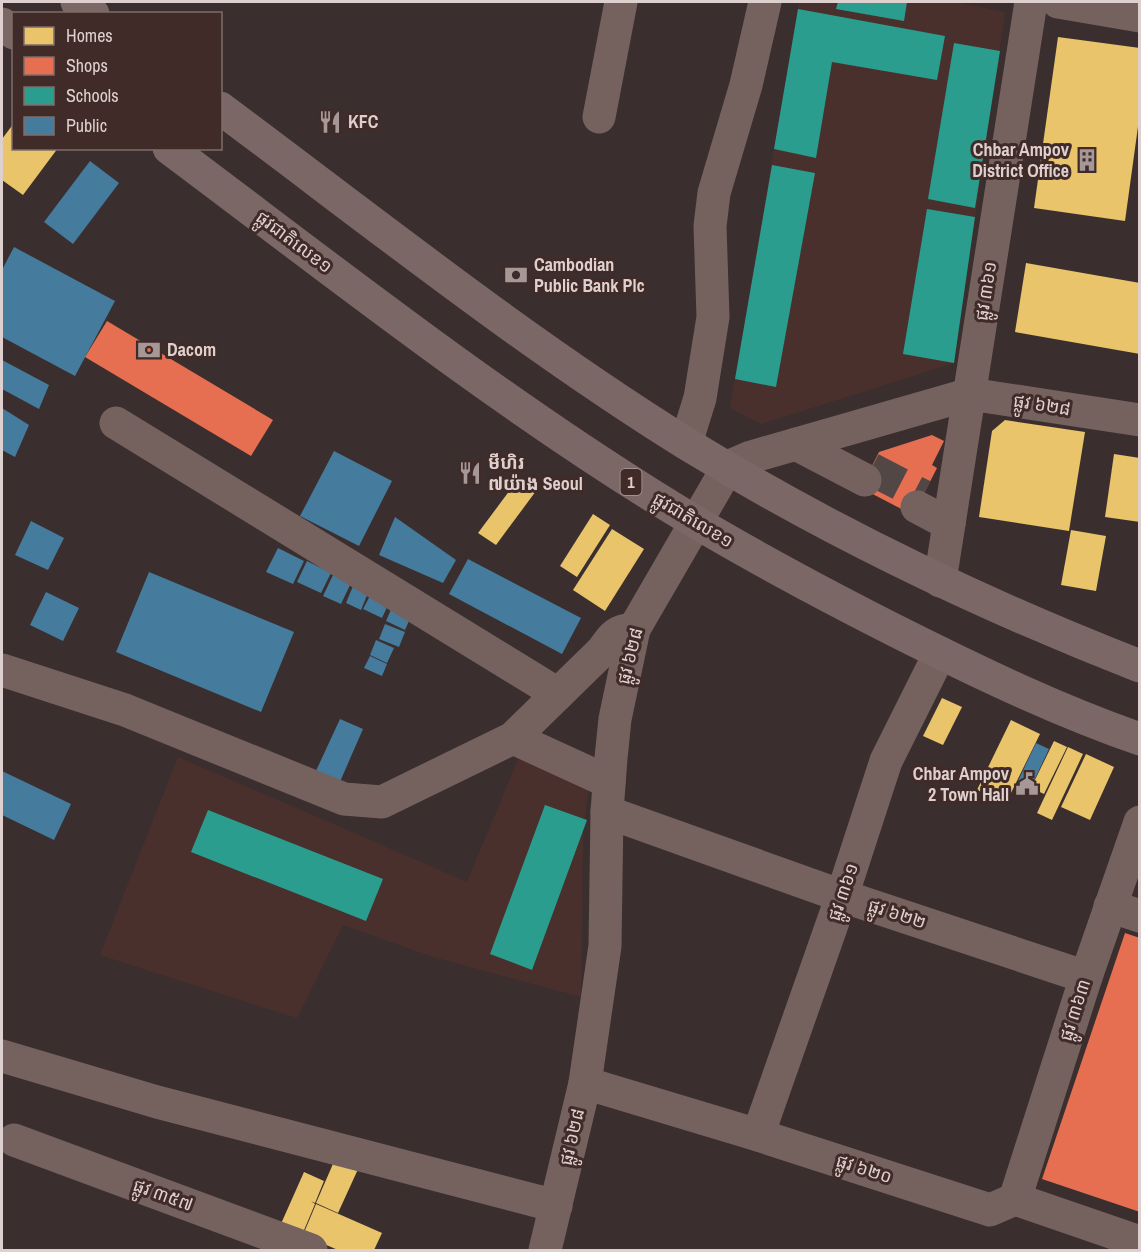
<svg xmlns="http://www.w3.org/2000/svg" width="1141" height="1252" font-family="'Archivo Narrow','Noto Sans Khmer',sans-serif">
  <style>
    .built { fill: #4a302c }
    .homes { fill: #e9c46a }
    .shops { fill: #e76f51 }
    .schools { fill: #2a9d8f }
    .public { fill: #457b9d }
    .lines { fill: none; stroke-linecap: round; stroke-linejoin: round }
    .minor-tunnel { stroke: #534746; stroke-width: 33; stroke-dasharray: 33 16; stroke-linecap: butt }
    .minor { stroke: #75625f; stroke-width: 33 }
    .highway { stroke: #7b6765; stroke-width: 33 }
    .labels { text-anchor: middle; stroke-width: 6; stroke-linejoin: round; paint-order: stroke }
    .shield { fill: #402b28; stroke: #af9e9c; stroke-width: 1.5 }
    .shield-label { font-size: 16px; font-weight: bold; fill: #ded0ce }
    .poi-label { font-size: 18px; font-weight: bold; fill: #ded0ce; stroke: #402b28; text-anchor: start }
    .street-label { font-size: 18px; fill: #ded0ce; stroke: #402b28 }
  </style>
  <rect width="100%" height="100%" fill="#3a2f2e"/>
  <g class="built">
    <path d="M799,2H955L1005,12L954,363L761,424L730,408Z"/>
    <path d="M178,757L467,882L519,757L589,785L583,832L581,997L433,957L343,925L297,1018L100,955Z"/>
  </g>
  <g class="homes">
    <path d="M1058,37L1140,48V112L1125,221L1034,208Z"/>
    <path d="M14,123V148H58L23,195L2,180V139Z"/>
    <path d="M1026,263L1140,283V354L1015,332Z"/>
    <path d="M1005,420L1085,432L1069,531L979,517L992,431Z"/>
    <path d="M1114,454L1140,458V522L1105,517Z"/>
    <path d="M519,478L536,491L496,545L478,533Z"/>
    <path d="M593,514L610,525L577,577L560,566Z"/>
    <path d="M612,529L644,549L605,611L573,590Z"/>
    <path d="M1071,530L1106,536L1096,591L1061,585Z"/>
    <path d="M942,698L962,707L943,745L923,736Z"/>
    <path d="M1011,720L1040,734L1006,803L977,790Z"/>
    <path d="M1054,741L1067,747L1044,794L1031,788Z"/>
    <path d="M1068,747L1083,754L1052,820L1037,813Z"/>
    <path d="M1086,754L1114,767L1090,820L1061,807Z"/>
    <path d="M336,1157L359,1167L338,1213L316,1203Z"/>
    <path d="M304,1172L324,1181L315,1203L311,1201L315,1204L302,1235L280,1226Z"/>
    <path d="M316,1204L382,1233L374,1250H338L303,1235Z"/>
  </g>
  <g class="shops">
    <path d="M107,321L273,420L251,456L85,357Z"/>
    <path d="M932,435L944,441L932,465L937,468L913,515L861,488L879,452Z"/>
    <path d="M1125,933L1140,938V1212L1042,1179Z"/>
  </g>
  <g class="schools">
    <path d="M838,2H907L904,21L836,9Z"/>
    <path d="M798,9L945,36L937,80L832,62L816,158L774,149Z"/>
    <path d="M954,43L1000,51L975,208L928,199Z"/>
    <path d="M772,165L815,173L776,387L735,379Z"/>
    <path d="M927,209L975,217L954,363L903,354Z"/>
    <path d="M545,805L587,820L532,970L490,954Z"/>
    <path d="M208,810L383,879L366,921L191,852Z"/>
  </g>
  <g class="public">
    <path d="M90,161L119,183L73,244L44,222Z"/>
    <path d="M14,247L115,301L75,376L2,337V270Z"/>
    <path d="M2,360L49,385L39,409L2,389Z"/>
    <path d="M2,408L29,425L15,457L2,450Z"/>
    <path d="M334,451L392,481L359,546L300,516Z"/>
    <path d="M395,517L456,560L443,583L379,555Z"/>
    <path d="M31,521L64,538L48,570L15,555Z"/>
    <path d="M278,548L304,561L293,584L266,572Z"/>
    <path d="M468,559L581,618L562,654L449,594Z"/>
    <path d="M307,561L331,573L321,593L297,582Z"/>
    <path d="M149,572L294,632L261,712L116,652Z"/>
    <path d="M333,575L351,583L341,604L323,596Z"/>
    <path d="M353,586L368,593L361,610L346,603Z"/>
    <path d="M46,592L79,608L63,641L30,625Z"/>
    <path d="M371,594L389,603L382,618L363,609Z"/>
    <path d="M393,605L412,614L405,630L386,621Z"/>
    <path d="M385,624L405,632L399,647L379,639Z"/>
    <path d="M376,640L394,648L387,663L370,655Z"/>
    <path d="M370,656L387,664L382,676L364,668Z"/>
    <path d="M340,719L363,729L339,784L315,773Z"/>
    <path d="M1036,743L1049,749L1031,787L1018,781Z"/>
    <path d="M2,771L71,804L54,840L2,815Z"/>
  </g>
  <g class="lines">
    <path class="minor-tunnel" d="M871,469L923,496"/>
    <g class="minor">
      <path d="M1058,2L1140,16"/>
      <path d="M599,117L621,2"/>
      <path d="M116,423L558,694"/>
      <path d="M686,443L700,398L713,317L710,226L714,193L746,85L765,2"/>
      <path d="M796,444L865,480"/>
      <path d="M917,507L949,524"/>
      <path d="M940,581L1031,2"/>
      <path d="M2,670L125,710L344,799L382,802L513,738L603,650C612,636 617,630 634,629"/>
      <path d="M513,738L609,782"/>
      <path d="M607,812L842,896L1086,977"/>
      <path d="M1110,906L1140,916"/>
      <path d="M2,1056L157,1102L556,1206"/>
      <path d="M585,1083L758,1135L990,1210L1015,1199L1140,1242"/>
      <path d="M758,1135L842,896L886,761L940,653"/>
      <path d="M14,1140L311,1250"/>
      <path d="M1015,1199L1086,977L1140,822"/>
      <path d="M545,1250L585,1083L605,946L607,812L611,758L615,719L634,629L728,467L751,457L970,394L1140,420"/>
    </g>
    <g class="highway">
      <path d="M77,2L93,14"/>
      <path d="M2,24L14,33"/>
      <path d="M220,108C373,222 526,344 687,444C831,532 983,605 1140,666"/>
      <path d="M169,148C328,267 485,391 653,496C734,547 819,592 904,635C980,673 1059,711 1140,739"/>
    </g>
  </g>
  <defs>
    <g id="restaurant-bare" transform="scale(1.8)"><path d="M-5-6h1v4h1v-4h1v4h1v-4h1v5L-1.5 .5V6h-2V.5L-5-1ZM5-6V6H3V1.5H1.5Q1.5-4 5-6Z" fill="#a59896" stroke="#402b28" stroke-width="2.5" paint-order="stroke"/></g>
    <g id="building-bare" transform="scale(1.8)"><path d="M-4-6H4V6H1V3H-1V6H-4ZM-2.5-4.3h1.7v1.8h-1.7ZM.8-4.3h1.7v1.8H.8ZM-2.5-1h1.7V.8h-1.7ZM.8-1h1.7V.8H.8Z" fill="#a59896" stroke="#402b28" stroke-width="2.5" paint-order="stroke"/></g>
    <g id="bank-bare" transform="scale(1.8)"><path d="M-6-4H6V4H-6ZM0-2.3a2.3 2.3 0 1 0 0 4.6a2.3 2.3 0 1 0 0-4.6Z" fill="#a59896" stroke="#402b28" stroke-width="2.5" paint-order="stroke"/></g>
    <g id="civic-bare" transform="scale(1.8)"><path d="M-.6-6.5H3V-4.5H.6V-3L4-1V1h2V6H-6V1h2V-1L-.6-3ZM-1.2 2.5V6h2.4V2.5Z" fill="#a59896" stroke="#402b28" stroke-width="2.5" paint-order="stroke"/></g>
  </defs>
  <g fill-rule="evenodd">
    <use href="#restaurant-bare" x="330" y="122"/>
    <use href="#building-bare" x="1087" y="160"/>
    <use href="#bank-bare" x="516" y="275"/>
    <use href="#bank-bare" x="149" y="350"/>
    <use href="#restaurant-bare" x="470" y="473"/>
    <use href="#civic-bare" x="1027" y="784"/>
  </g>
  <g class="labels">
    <rect class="shield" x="620.5" y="469" width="21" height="26" rx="4.5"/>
    <g class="shield-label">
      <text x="631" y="488">1</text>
    </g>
    <g class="poi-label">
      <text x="348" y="128">KFC</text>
      <text x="1069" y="156" text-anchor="end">Chbar Ampov<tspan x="1069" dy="21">District Office</tspan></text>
      <text x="534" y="271">Cambodian<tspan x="534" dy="21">Public Bank Plc</tspan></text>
      <text x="167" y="356">Dacom</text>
      <text x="488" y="469">មីហិរ<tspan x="488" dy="21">៧យ៉ាង Seoul</tspan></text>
      <text x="1009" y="780" text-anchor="end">Chbar Ampov<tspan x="1009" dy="21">2 Town Hall</tspan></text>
    </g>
    <g class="street-label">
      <text transform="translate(294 242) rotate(37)" y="6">ផ្លូវជាតិលេខ១</text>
      <text transform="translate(986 291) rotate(-81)" y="6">ផ្លូវ ៣៦១</text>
      <text transform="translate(1042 405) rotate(9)" y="6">ផ្លូវ ៦២៨</text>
      <text transform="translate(693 520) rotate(31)" y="6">ផ្លូវជាតិលេខ១</text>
      <text transform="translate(630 656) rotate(-76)" y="6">ផ្លូវ ៦២៨</text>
      <text transform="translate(843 892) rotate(-71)" y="6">ផ្លូវ ៣៦១</text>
      <text transform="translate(897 914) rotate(18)" y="6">ផ្លូវ ៦២២</text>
      <text transform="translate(1075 1010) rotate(-72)" y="6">ផ្លូវ ៣៦៣</text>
      <text transform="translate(572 1137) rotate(-77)" y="6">ផ្លូវ ៦២៨</text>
      <text transform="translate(864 1169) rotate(18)" y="6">ផ្លូវ ៦២០</text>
      <text transform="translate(163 1195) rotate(20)" y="6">ផ្លូវ ៣៥៧</text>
    </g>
  </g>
  <rect width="1141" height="1252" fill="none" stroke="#ded0ce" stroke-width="6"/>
  <rect x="12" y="12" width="210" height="138" fill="#402b28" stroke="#7f6d6a" stroke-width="1.5"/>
  <rect x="24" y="27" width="30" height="18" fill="#e9c46a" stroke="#7f6d6a" stroke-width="1.5"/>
  <text x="66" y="42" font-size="18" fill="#ded0ce">Homes</text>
  <rect x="24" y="57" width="30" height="18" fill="#e76f51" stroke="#7f6d6a" stroke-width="1.5"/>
  <text x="66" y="72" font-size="18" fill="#ded0ce">Shops</text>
  <rect x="24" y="87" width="30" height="18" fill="#2a9d8f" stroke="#7f6d6a" stroke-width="1.5"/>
  <text x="66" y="102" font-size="18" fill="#ded0ce">Schools</text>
  <rect x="24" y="117" width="30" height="18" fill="#457b9d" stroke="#7f6d6a" stroke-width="1.5"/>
  <text x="66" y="132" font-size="18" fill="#ded0ce">Public</text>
</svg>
